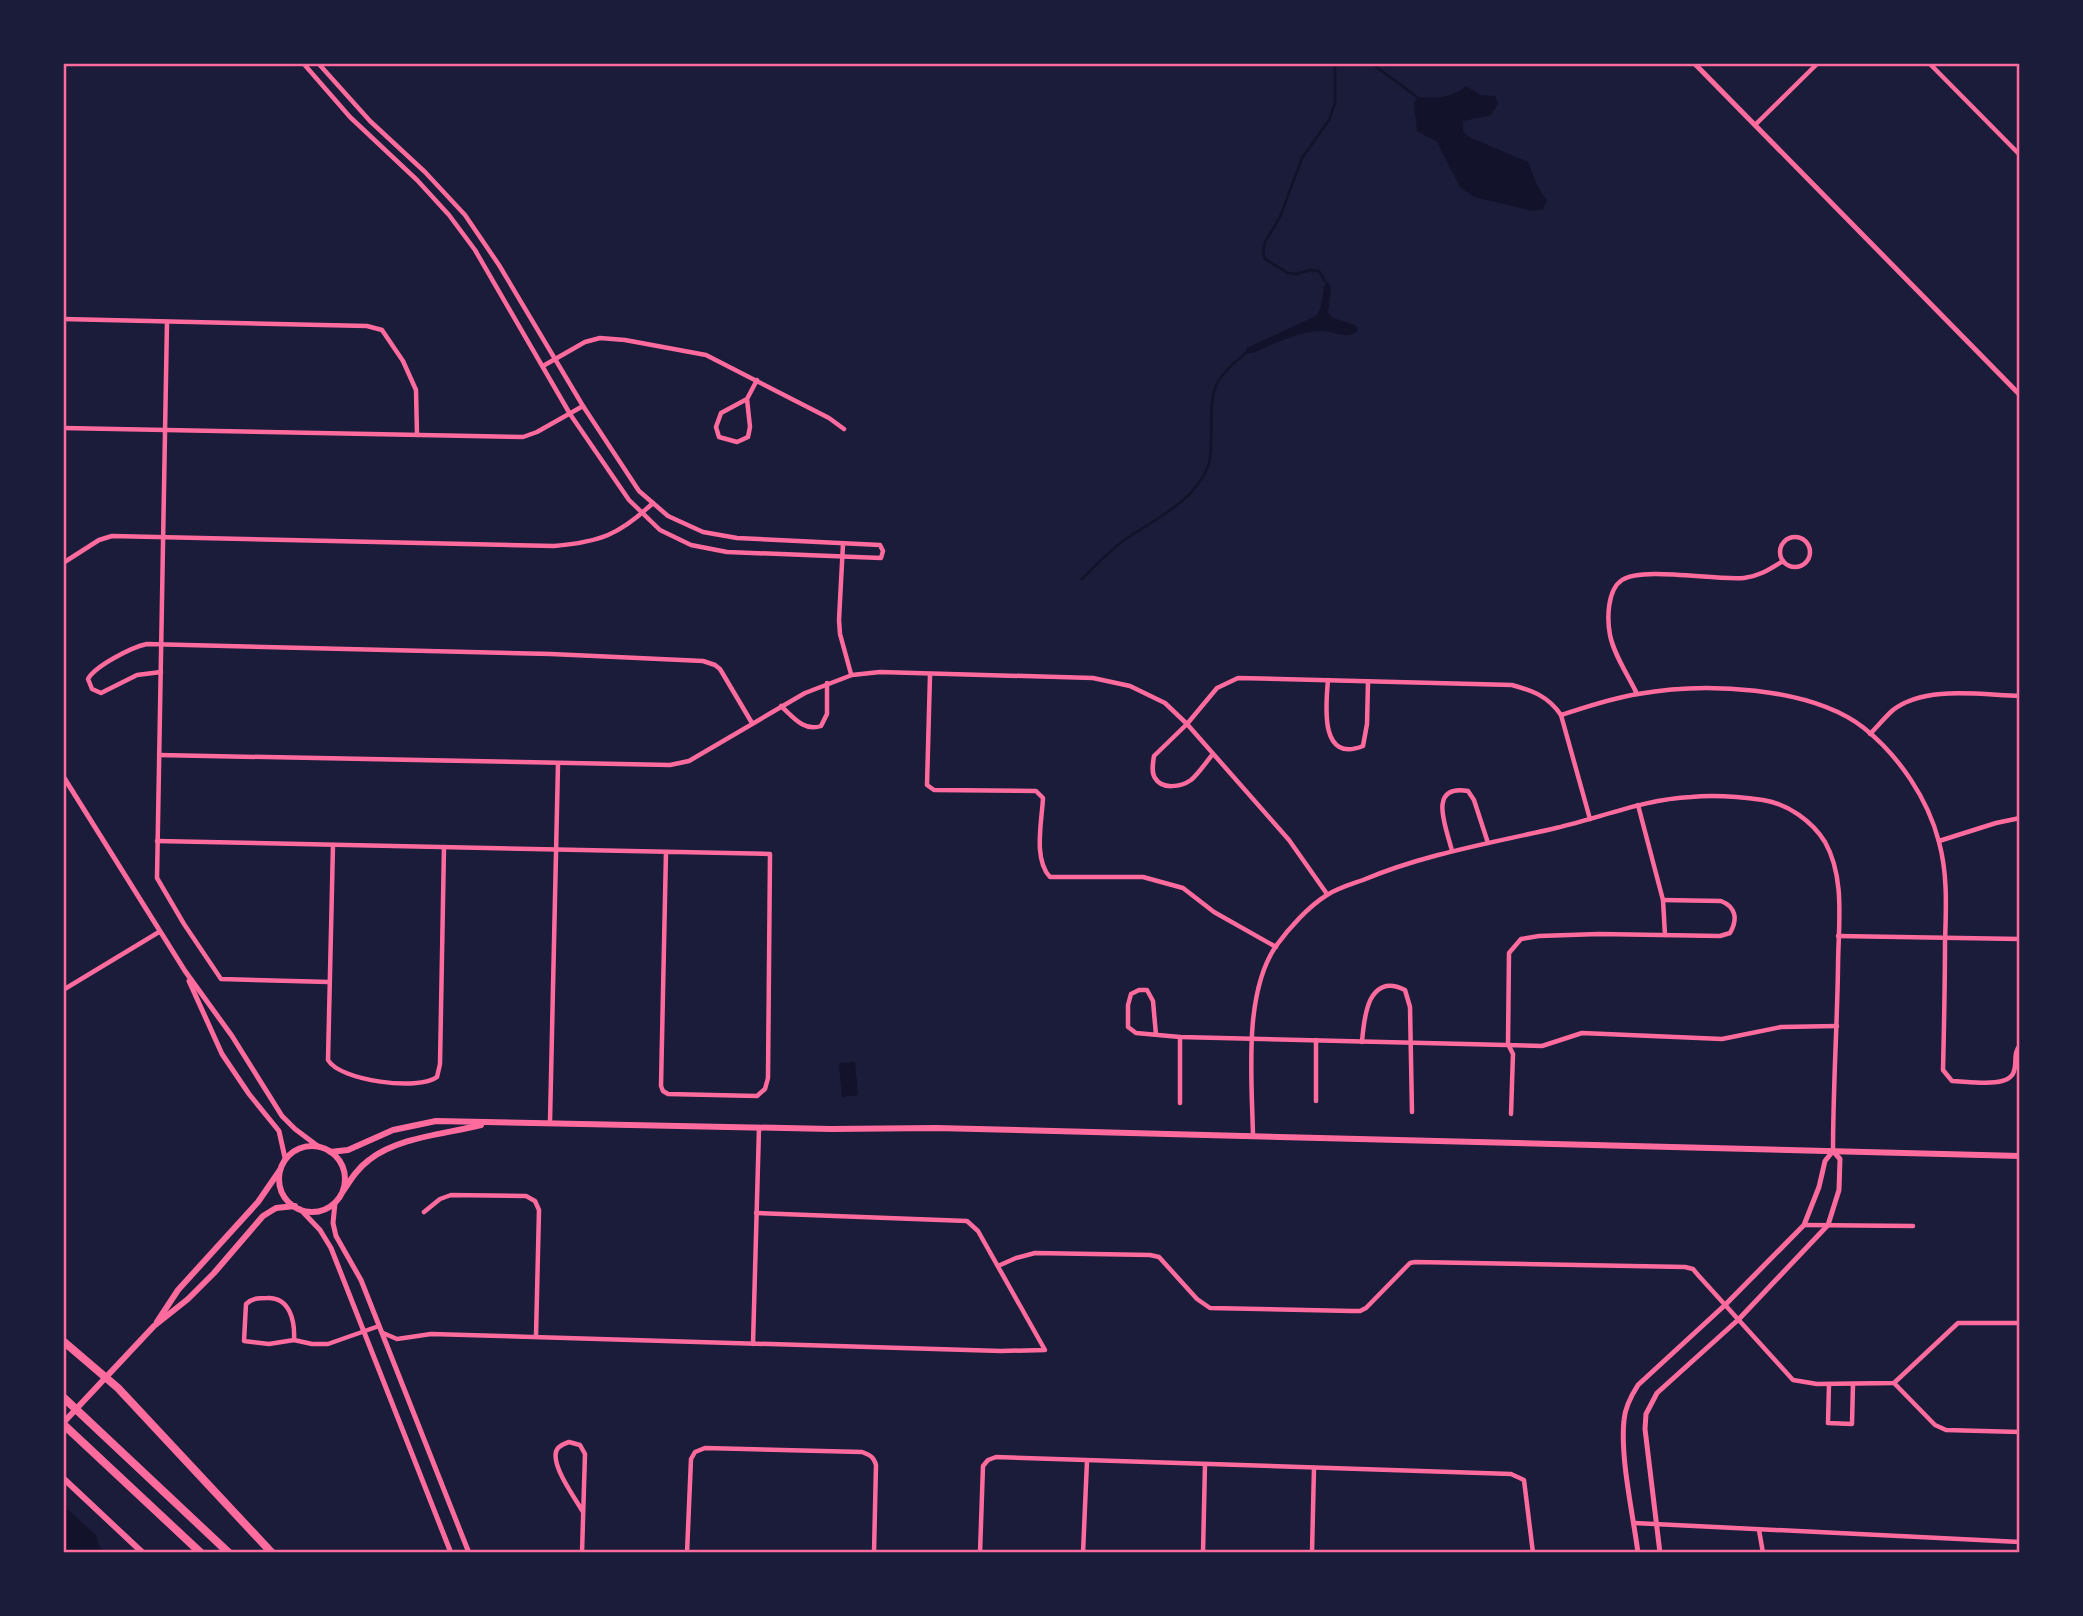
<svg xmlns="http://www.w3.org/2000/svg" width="2083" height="1616" font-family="'Varela Round',sans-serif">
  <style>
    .water { fill: #12122b }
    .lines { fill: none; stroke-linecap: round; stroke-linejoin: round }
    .stream { stroke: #12122b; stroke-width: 2.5 }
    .minor { stroke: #ff6b9d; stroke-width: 4.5 }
    .tertiary { stroke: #ff6b9d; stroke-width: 5 }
    .secondary { stroke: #ff6b9d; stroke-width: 6 }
    .motorway { stroke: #ff6b9d; stroke-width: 8 }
    .neatline { fill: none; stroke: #ff6b9d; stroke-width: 2.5 }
  </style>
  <rect width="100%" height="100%" fill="#1b1b3a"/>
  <g class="water">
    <path d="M1466,86L1481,95L1495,96L1498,104L1491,115L1463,121V132L1471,138L1528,162L1537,185L1547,201L1543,209L1533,211L1474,197L1460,187L1437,142L1417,131L1414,104L1417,97C1437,98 1450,99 1466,86Z"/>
    <path d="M1329,283L1331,289L1328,312L1333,318L1355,325L1358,330C1349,341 1334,331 1322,331C1298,331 1274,344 1253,353H1246V349L1251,346L1316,316L1321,307L1324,286Z"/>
    <path d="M855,1062L858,1095L842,1097L839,1063Z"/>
    <path d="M63,1508L68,1510L96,1535L100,1547L109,1553H63Z"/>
  </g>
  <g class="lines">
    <g class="stream">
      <path d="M1371,63L1417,97"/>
      <path d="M1327,284L1319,271L1310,270L1296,274L1288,273L1265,259L1263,251L1265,242L1280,217L1302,158L1329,120L1335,103V63"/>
      <path d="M1082,579C1096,565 1110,550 1126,539C1156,518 1191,504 1207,469C1211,461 1211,451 1211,442C1213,394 1205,385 1246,353"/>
    </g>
    <g class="minor">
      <path d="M303,63L350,117L417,180L449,215L475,250L570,414L629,500L660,530L691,545L727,552L881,558L883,551L880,545L737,538L703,532L668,516L639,491L583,406L499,265L465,215L425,172L370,121L318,63"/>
      <path d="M1929,63L2020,155"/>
      <path d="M1755,125L1818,63"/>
      <path d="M63,319L367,326L382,330L403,361L416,390L417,435"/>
      <path d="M167,322L157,878L184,924L221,979L329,982"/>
      <path d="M543,366L585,342L600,338L625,340L706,355L829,418L844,429"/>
      <path d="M747,399L750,427L748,437L737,442L719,437L716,427L721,413L747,399L757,380"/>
      <path d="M63,428L523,437L537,432L583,406"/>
      <circle cx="1795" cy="552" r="15"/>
      <path d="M843,544L839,620L840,634L851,674"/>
      <path d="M63,563L99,540L112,536L554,546C600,542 619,535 653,503"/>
      <path d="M161,672L137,675L101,693L92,689L88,679C95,666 132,647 147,644L551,654L703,661L715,665L720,669L752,723"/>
      <path d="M930,675L927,785L934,790L1036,791L1043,798C1042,821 1033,859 1050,877H1143L1183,888L1214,912L1276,947"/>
      <path d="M1328,680C1326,704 1319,764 1363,746L1367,724L1368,682"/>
      <path d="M1637,694C1628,675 1614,655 1610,635C1607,619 1607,590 1622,580C1643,566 1716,581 1744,578C1760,576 1770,569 1783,561"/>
      <path d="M781,706C793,717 804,732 821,726L827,714V683"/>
      <path d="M1561,715C1586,707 1612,698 1638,694C1703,682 1810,686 1864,728C1899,756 1928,799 1939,842C1948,875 1946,909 1945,943C1945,985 1944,1028 1943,1070L1952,1081C1967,1081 2010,1089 2014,1071C2017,1062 2013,1053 2020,1045"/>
      <path d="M1870,734C1878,726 1885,717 1893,710C1925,685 1981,695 2020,696"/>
      <path d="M1213,754C1206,762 1199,773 1191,780C1181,787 1162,790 1155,778C1151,772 1153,763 1154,756L1187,724L1217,688L1238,678L1512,685C1533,691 1548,696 1561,715L1590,819"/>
      <path d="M159,755L670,765L689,761L805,693L852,675L880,672L1093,678L1130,686L1165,703L1187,724L1289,840L1327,894"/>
      <path d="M1638,805L1663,900L1665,935"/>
      <path d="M157,841L770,854L768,1078L765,1089L757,1096L668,1094L663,1091L661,1086L666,852"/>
      <path d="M1939,841L1996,823L2020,818"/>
      <path d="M333,845L328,1060C340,1081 419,1091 437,1077L440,1064L444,847"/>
      <path d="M1452,851C1447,829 1426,784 1468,791L1474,800L1488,843"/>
      <path d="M1838,936L2020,939"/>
      <path d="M63,990L159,932"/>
      <path d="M1156,1035L1153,1001L1147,990H1139L1131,994L1128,1005V1027L1136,1033L1180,1037L1542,1046L1582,1033L1722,1039L1781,1027L1837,1026"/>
      <path d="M1180,1037V1103"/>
      <path d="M1362,1042C1364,1017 1368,972 1405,990L1410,1007L1412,1112"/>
      <path d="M1316,1101V1040"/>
      <path d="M1511,1114L1513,1054L1508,1044L1509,953L1521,939L1539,936L1599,934L1720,936L1730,933C1738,919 1736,907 1721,901L1663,900"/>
      <path d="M550,1122L558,764"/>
      <path d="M1253,1136C1252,1080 1243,994 1276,946C1289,928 1309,906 1327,895C1338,888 1352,884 1363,880C1425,854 1491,843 1556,828C1600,818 1645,799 1691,797C1712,795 1742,797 1763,800C1788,804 1812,821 1825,842C1846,879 1838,927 1838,968C1837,1029 1833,1090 1833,1151"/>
      <path d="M424,1212L440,1199L451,1195L526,1196L535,1201L539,1210L536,1336"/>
      <path d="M1804,1225L1913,1226"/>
      <path d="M998,1266L1016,1258L1035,1253L1150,1255L1159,1257L1197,1299L1210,1308L1352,1311H1360L1366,1308L1410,1263L1415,1262L1685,1267L1693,1269L1698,1275L1793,1380L1817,1384L1894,1383L1958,1323H2020"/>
      <path d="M383,1333L397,1339L431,1334L1001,1351L1045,1350L978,1231L967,1221L756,1213"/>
      <path d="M294,1340C295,1321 290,1297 267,1298C258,1298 253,1298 246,1304L244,1341L269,1344L294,1340L312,1344H328L379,1326"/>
      <path d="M753,1344L759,1128"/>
      <path d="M1894,1383L1935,1425L1946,1430L2020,1432"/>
      <path d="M1829,1384L1828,1423L1852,1424L1853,1384"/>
      <path d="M1634,1523L2020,1542"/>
      <path d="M1759,1530L1763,1553"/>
      <path d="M582,1553L585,1454L580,1445L569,1442C566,1443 560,1446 558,1448C547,1461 576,1499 583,1512"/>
      <path d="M687,1553L691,1459L695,1452L705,1448L862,1452C870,1455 874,1457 876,1465L874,1553"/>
      <path d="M980,1553L983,1466L988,1460L996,1457L1511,1474L1524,1480L1533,1553"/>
      <path d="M1083,1553L1087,1461"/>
      <path d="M1203,1553L1205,1464"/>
      <path d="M1312,1553L1314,1468"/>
    </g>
    <g class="tertiary">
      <path d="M1694,63L2020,395"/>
      <path d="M63,776L185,971L232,1036L282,1116L295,1129L319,1147"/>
      <path d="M189,981L222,1054L249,1094L279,1131L285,1158"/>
      <path d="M335,1203L333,1223L336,1236L361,1280L469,1553"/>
      <path d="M300,1209L320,1230L331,1248L451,1553"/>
      <path d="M1638,1553C1633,1514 1620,1458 1624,1420C1625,1407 1631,1396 1638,1385L1725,1305L1804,1225L1819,1187L1825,1161L1833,1151L1840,1159L1839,1190L1828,1225L1739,1319L1657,1393L1646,1414L1645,1429L1660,1553"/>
    </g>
    <g class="secondary">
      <circle cx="312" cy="1179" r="33"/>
      <path d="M330,1152L348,1150L393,1130L436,1121L831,1129L936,1128L2020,1156"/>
      <path d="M344,1190C351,1179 358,1168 369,1160C398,1137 446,1134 481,1125"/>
      <path d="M157,1322L178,1290L258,1202L280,1170"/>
      <path d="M63,1423L154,1326L188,1299L214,1273L263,1216L276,1208L295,1206"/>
      <path d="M63,1478L143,1553"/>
    </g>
    <g class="motorway">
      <path d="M63,1341L118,1388L272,1553"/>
      <path d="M63,1397L229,1553"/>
      <path d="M63,1424L201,1553"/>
    </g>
  </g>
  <rect width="2083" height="1616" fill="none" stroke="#1b1b3a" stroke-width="130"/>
  <rect x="65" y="65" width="1953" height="1486" class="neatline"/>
</svg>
